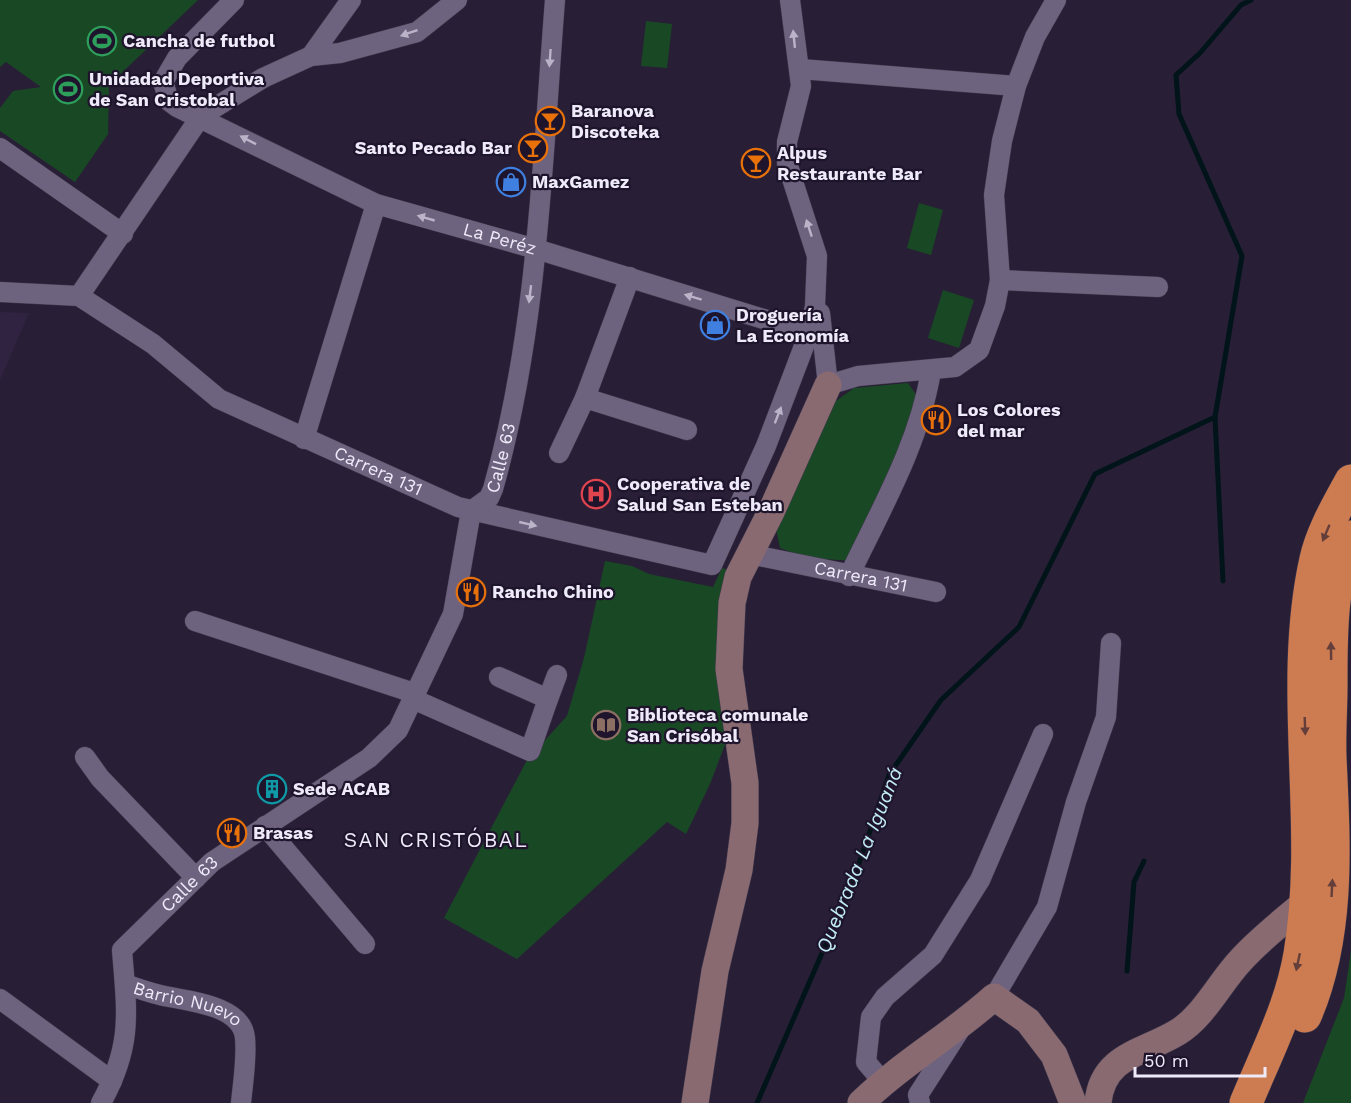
<svg xmlns="http://www.w3.org/2000/svg" width="1351" height="1103" font-family="'Work Sans',sans-serif">
  <style>
    .built { fill: #2f2341 }
    .green { fill: #194924 }
    .lines { fill: none; stroke-linecap: round; stroke-linejoin: round }
    .stream { stroke: #00141a; stroke-width: 5 }
    .street-casing { stroke: #423a4e; stroke-width: 21 }
    .secondary-casing { stroke: #423a4e; stroke-width: 28 }
    .highway-casing { stroke: #423a4e; stroke-width: 34 }
    .street { stroke: #6e637f; stroke-width: 20 }
    .secondary { stroke: #8a6a71; stroke-width: 27 }
    .highway { stroke: #cd7b50; stroke-width: 33 }
    .oneway { fill: #bbb4c9 }
    .oneway2 { fill: #643e3a }
    .labels { text-anchor: middle; stroke-width: 4.5; stroke-linejoin: round; paint-order: stroke }
    .poi-label { font-size: 18px; font-weight: bold; fill: #efeafa; stroke: #1e152c; text-anchor: start }
    .street-label { font-size: 18px; fill: #efeafa; stroke: #1e152c }
    .water-label { font-size: 20px; font-style: italic; fill: #c2edf7; stroke: #1e152c }
    .quarter-label { font-size: 21px; letter-spacing: 1.5px; fill: #efeafa; stroke: #1e152c }
  </style>
  <rect width="100%" height="100%" fill="#281f36"/>
  <path class="built" d="M0,312L29,313L0,380Z"/>
  <g class="green">
    <path d="M0,0H198L109,85L108,134L75,182L0,131V108L13,91L41,87L6,62L0,67Z"/>
    <path d="M646,21L672,24L667,68L641,66Z"/>
    <path d="M919,203L943,210L931,255L907,248Z"/>
    <path d="M943,290L974,300L959,348L928,338Z"/>
    <path d="M908,383L921,402L855,561L807,558L780,548L776,529L836,401L854,388Z"/>
    <path d="M605,561L632,566L649,574L713,587L722,568L746,576L726,742L710,784L686,834L667,822L517,959L444,918L527,760L567,716L584,658Z"/>
    <path d="M1351,951V1103H1303L1344,998Z"/>
  </g>
  <g class="lines">
    <g class="stream">
      <path d="M1215,417L1223,581"/>
      <path d="M1127,971L1134,882L1144,861"/>
      <path d="M757,1103L852,884L889,775L941,700L1019,627L1095,474L1215,417L1242,256L1179,114L1176,75L1200,53L1241,5L1251,0"/>
    </g>
    <g class="street-casing">
      <g id="street">
        <path id="s1" d="M234,0L177,58L163,82L169,101L177,107L376,204L536,249L809,333"/>
        <path d="M311,56L351,0"/>
        <path d="M800,69L1016,86"/>
        <path d="M0,148L123,234"/>
        <path d="M1000,280L1158,287"/>
        <path id="s2" d="M0,292L79,296L153,344L219,399L458,507L712,565L766,446L809,333L815,306L817,256L787,163V142L801,86L790,0"/>
        <path d="M79,296L201,116L263,78L311,56L340,53L417,32L457,0"/>
        <path d="M820,313L828,385L858,376L955,367L979,350L995,306L1000,280L994,195L1002,141L1016,86L1035,37L1056,0"/>
        <path d="M585,398L687,430"/>
        <path d="M304,439L376,204"/>
        <path d="M559,453L585,398L630,277"/>
        <path id="s3" d="M471,511L489,498L493,489C538,330 542,164 555,0"/>
        <path id="s4" d="M749,554L936,592"/>
        <path d="M849,576C881,509 919,444 931,371"/>
        <path d="M195,621L408,691L413,699L530,751L548,699L499,677"/>
        <path d="M548,699L557,675"/>
        <path d="M85,757L100,778L196,878"/>
        <path d="M265,826L365,944"/>
        <path id="s5" d="M125,984C136,988 148,992 160,995C185,1001 242,1004 245,1038C247,1059 243,1082 241,1103"/>
        <path d="M994,997L1047,907L1076,802L1106,717L1111,643"/>
        <path d="M0,999L112,1081"/>
        <path d="M883,1082L866,1062L871,1017L885,997L933,955L980,880L1043,734"/>
        <path id="s6" d="M101,1103C133,1045 127,1013 122,950L212,862L369,758L398,730L453,614L471,511"/>
        <path d="M920,1103L918,1095L959,1031"/>
      </g>
    </g>
    <g class="secondary-casing">
      <g id="secondary">
        <path d="M695,1103L715,971L739,870L745,823V783L729,669L732,603L738,577L771,512L828,385"/>
        <path d="M861,1103C902,1063 952,1035 994,997L1028,1021L1054,1055L1073,1103"/>
        <path d="M1098,1103C1102,1055 1144,1053 1178,1032C1204,1016 1220,982 1241,960C1260,939 1283,921 1306,902"/>
      </g>
    </g>
    <g class="highway-casing">
      <g id="highway">
        <path d="M1305,1016C1340,935 1334,844 1330,758C1329,734 1331,710 1331,685C1331,636 1330,582 1351,537"/>
        <path d="M1246,1103C1266,1054 1291,1007 1300,954C1322,823 1287,689 1316,559C1322,532 1338,505 1351,481"/>
      </g>
    </g>
    <use href="#street" class="street"/>
    <use href="#secondary" class="secondary"/>
    <use href="#highway" class="highway"/>
  </g>
  <defs><path id="oneway-solid" d="M-6-.8H1V-3.2L6.5 0L1 3.2V.8H-6Z" transform="scale(1.5)"/></defs>
  <g class="oneway">
    <use href="#oneway-solid" transform="translate(409 33) rotate(161)"/>
    <use href="#oneway-solid" transform="translate(794 39) rotate(-96)"/>
    <use href="#oneway-solid" transform="translate(550 58) rotate(94)"/>
    <use href="#oneway-solid" transform="translate(248 140) rotate(-153)"/>
    <use href="#oneway-solid" transform="translate(426 218) rotate(-164)"/>
    <use href="#oneway-solid" transform="translate(809 228) rotate(-108)"/>
    <use href="#oneway-solid" transform="translate(530 294) rotate(97)"/>
    <use href="#oneway-solid" transform="translate(693 297) rotate(-163)"/>
    <use href="#oneway-solid" transform="translate(778 415) rotate(-69)"/>
    <use href="#oneway-solid" transform="translate(528 524) rotate(13)"/>
  </g>
  <g class="oneway2">
    <use href="#oneway-solid" transform="translate(1326 533) rotate(113)"/>
    <use href="#oneway-solid" transform="translate(1331 651) rotate(-91)"/>
    <use href="#oneway-solid" transform="translate(1305 726) rotate(88)"/>
    <use href="#oneway-solid" transform="translate(1332 888) rotate(-87)"/>
    <use href="#oneway-solid" transform="translate(1298 962) rotate(102)"/>
  </g>
  <defs>
    <g id="stadium-ring" transform="scale(1.5)"><circle r="9.5" fill="#1e152c" stroke="#2e9e5b" stroke-width="1.5"/><path d="M0-5a6.5 5 0 1 0 0 10a6.5 5 0 1 0 0-10ZM-3.5-1.8h7v3.6h-7Z" fill="#2e9e5b"/></g>
    <g id="bar-ring" transform="scale(1.5)"><circle r="9.5" fill="#1e152c" stroke="#e8710a" stroke-width="1.5"/><path d="M-6-5H6L.8 .8V4.5H3.5V6h-7V4.5H-.8V.8Z" fill="#e8710a"/></g>
    <g id="shop-ring" transform="scale(1.5)"><circle r="9.5" fill="#1e152c" stroke="#3f7fe0" stroke-width="1.5"/><path d="M-5-2.5h2.3a2.7 3.5 0 0 1 5.4 0H5L5.5 6h-11ZM-1.5-2.5h3a1.5 2.3 0 0 0-3 0Z" fill="#3f7fe0"/></g>
    <g id="restaurant-ring" transform="scale(1.5)"><circle r="9.5" fill="#1e152c" stroke="#e8710a" stroke-width="1.5"/><path d="M-5-6h1v4h1v-4h1v4h1v-4h1v5L-1.5 .5V6h-2V.5L-5-1ZM5-6V6H3V1.5H1.5Q1.5-4 5-6Z" fill="#e8710a"/></g>
    <g id="hospital-ring" transform="scale(1.5)"><circle r="9.5" fill="#1e152c" stroke="#e0444e" stroke-width="1.5"/><path d="M-5-5h3v3.5h4V-5h3V5h-3V1.5h-4V5h-3Z" fill="#e0444e"/></g>
    <g id="library-ring" transform="scale(1.5)"><circle r="9.5" fill="#1e152c" stroke="#8d6e63" stroke-width="1.5"/><path d="M-6-4Q-3-5.5-.7-3.5V5Q-3 3-6 4ZM6-4Q3-5.5 .7-3.5V5Q3 3 6 4Z" fill="#8d6e63"/></g>
    <g id="building-ring" transform="scale(1.5)"><circle r="9.5" fill="#1e152c" stroke="#0f9aa8" stroke-width="1.5"/><path d="M-4-6H4V6H1V3H-1V6H-4ZM-2.5-4.3h1.7v1.8h-1.7ZM.8-4.3h1.7v1.8H.8ZM-2.5-1h1.7V.8h-1.7ZM.8-1h1.7V.8H.8Z" fill="#0f9aa8"/></g>
  </defs>
  <g fill-rule="evenodd">
    <use href="#stadium-ring" x="102" y="41"/>
    <use href="#stadium-ring" x="68" y="89"/>
    <use href="#bar-ring" x="550" y="121"/>
    <use href="#bar-ring" x="533" y="148"/>
    <use href="#bar-ring" x="756" y="163"/>
    <use href="#shop-ring" x="511" y="182"/>
    <use href="#shop-ring" x="715" y="325"/>
    <use href="#restaurant-ring" x="936" y="420"/>
    <use href="#hospital-ring" x="596" y="494"/>
    <use href="#restaurant-ring" x="471" y="592"/>
    <use href="#library-ring" x="606" y="725"/>
    <use href="#building-ring" x="272" y="789"/>
    <use href="#restaurant-ring" x="232" y="833"/>
  </g>
  <g class="labels">
    <g class="poi-label">
      <text x="123" y="47">Cancha de futbol</text>
      <text x="89" y="85">Unidadad Deportiva<tspan x="89" dy="21">de San Cristobal</tspan></text>
      <text x="571" y="117">Baranova<tspan x="571" dy="21">Discoteka</tspan></text>
      <text x="512" y="154" text-anchor="end">Santo Pecado Bar</text>
      <text x="777" y="159">Alpus<tspan x="777" dy="21">Restaurante Bar</tspan></text>
      <text x="532" y="188">MaxGamez</text>
      <text x="736" y="321">Droguería<tspan x="736" dy="21">La Economía</tspan></text>
      <text x="957" y="416">Los Colores<tspan x="957" dy="21">del mar</tspan></text>
      <text x="617" y="490">Cooperativa de<tspan x="617" dy="21">Salud San Esteban</tspan></text>
      <text x="492" y="598">Rancho Chino</text>
      <text x="627" y="721">Biblioteca comunale<tspan x="627" dy="21">San Crisóbal</tspan></text>
      <text x="293" y="795">Sede ACAB</text>
      <text x="253" y="839">Brasas</text>
    </g>
    <g class="street-label">
      <text dy="6" stroke="none"><textPath href="#s1" startOffset="489">La Peréz</textPath></text>
      <text dy="6" stroke="none"><textPath href="#s3" startOffset="64">Calle 63</textPath></text>
      <text dy="6" stroke="none"><textPath href="#s2" startOffset="428">Carrera 131</textPath></text>
      <text dy="6" stroke="none"><textPath href="#s4" startOffset="114">Carrera 131</textPath></text>
      <text dy="6" stroke="none"><textPath href="#s6" startOffset="252">Calle 63</textPath></text>
      <text dy="6" stroke="none"><textPath href="#s5" startOffset="66">Barrio Nuevo</textPath></text>
    </g>
    <g class="water-label">
      <text transform="translate(859 860) rotate(-68)" y="7">Quebrada La Iguaná</text>
    </g>
    <g class="quarter-label">
      <text x="436" y="847">SAN CRISTÓBAL</text>
    </g>
  </g>
  <path d="M1135 1067v9h130v-9" fill="none" stroke="#efeafa" stroke-width="3"/>
  <text x="1144" y="1067" font-size="18" fill="#efeafa" stroke="#1e152c" stroke-width="4.5" paint-order="stroke">50 m</text>
</svg>
